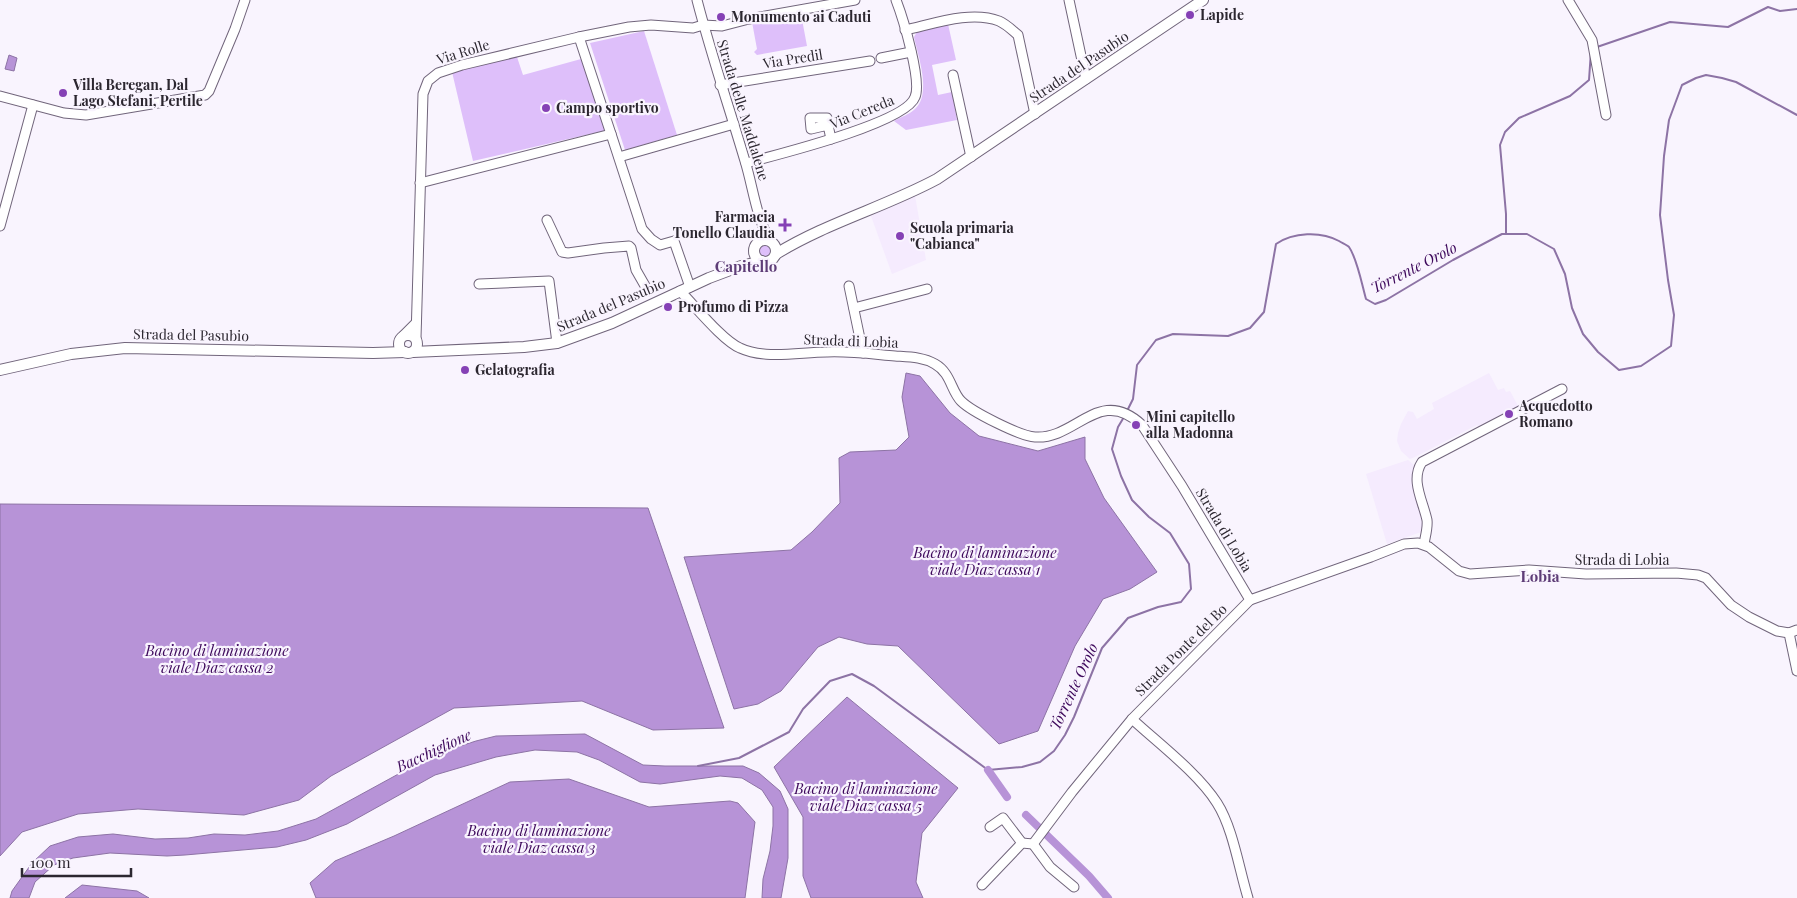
<svg xmlns="http://www.w3.org/2000/svg" width="1797" height="898" font-family="'Playfair Display',serif">
  <style>
    .built { fill: #f5ebfe }
    .green { fill: #debffa }
    .water { fill: #b793d7; stroke: #8d73a5 }
    .lines { fill: none; stroke-linecap: round; stroke-linejoin: round }
    .stream { stroke: #8d73a5; stroke-width: 2 }
    .canal { stroke: #b793d7; stroke-width: 8 }
    .minor-casing { stroke: #71657b; stroke-width: 11 }
    .major-casing { stroke: #71657b; stroke-width: 12 }
    .minor { stroke: #fff; stroke-width: 9 }
    .major { stroke: #fff; stroke-width: 10 }
    .poi-dot { fill: #8541b5; stroke: #f9f4fe; stroke-width: 2 }
    .labels { text-anchor: middle; stroke-width: 4.5; stroke-linejoin: round; paint-order: stroke }
    .poi-label { font-size: 14px; font-weight: bold; fill: #2c2730; stroke: #f9f4fe; text-anchor: start }
    .street-label { font-size: 14px; fill: #2c2730; stroke: #f9f4fe }
    .neighbourhood-label { font-size: 15px; font-weight: bold; fill: #5e3d77; stroke: #f9f4fe }
    .water-label { font-size: 15px; font-style: italic; fill: #3d085b; stroke: #f9f4fe }
  </style>
  <rect width="100%" height="100%" fill="#f9f4fe"/>
  <g class="built">
    <path d="M915,195L926,260L892,274L871,216Z"/>
    <path d="M1489,373L1498,390L1504,388L1506,392L1510,391L1518,406L1514,409L1480,429L1477,425L1415,457L1410,459L1401,451L1397,441L1398,433L1401,424L1408,411L1413,412L1417,419L1434,409L1432,403Z"/>
    <path d="M1408,460L1416,467L1424,515L1420,516L1424,531L1387,544L1366,474Z"/>
  </g>
  <g class="green">
    <path d="M801,14L807,46L757,55L754,52L757,49L752,22L790,16V18L797,17Z"/>
    <path d="M948,24L956,60L932,65L938,95L952,92L957,120L906,130L894,121C901,117 910,114 915,109C932,94 918,56 914,37L917,32Z"/>
    <path d="M644,31L677,135L625,150L590,43Z"/>
    <path d="M517,57L523,75L581,59L583,63L587,62L607,130L473,161L452,72Z"/>
    <circle cx="765" cy="251" r="6"/>
  </g>
  <g class="water">
    <path d="M9,55L17,58L14,71L5,69Z"/>
    <path d="M906,373L920,376L950,413L979,436L1038,451L1085,437V459L1104,498L1157,572L1130,589L1103,599L1075,646L1038,731L999,744L898,646L867,644L839,637L818,647L781,691L758,704L734,709L684,557L791,550L812,532L840,503L839,458L850,452L896,450L909,437L902,397Z"/>
    <path d="M0,504L648,508L724,728L653,730L582,701L454,708L331,776L299,800L244,815L138,809L78,814L22,832L0,856Z"/>
    <path d="M847,697L958,788L922,833L916,882L923,898H811L803,876V817L774,767Z"/>
    <path d="M585,734L643,765L665,766H743L759,773L780,791L788,809V858L781,898H762L763,879L770,851L773,826V807L762,790L742,778L720,776L660,784L640,782L599,760L577,752L535,750L496,757L435,775L347,824L306,840L277,847L185,855L167,856L110,853L73,858L54,865L35,882L29,898H10L12,891L32,863L50,846L78,837L113,834L155,839L188,838L214,834L245,835L278,831L316,819L435,754L476,741L496,736Z"/>
    <path d="M569,779L649,807L730,801L738,803L755,822L745,898H316L310,883L335,861L394,836L510,782Z"/>
    <path d="M82,885L137,891L149,898H65Z"/>
  </g>
  <g class="lines">
    <g class="stream">
      <path d="M1597,47L1670,22L1728,27L1768,7L1780,11L1797,9"/>
      <path d="M1506,234V214L1500,145L1505,132L1519,118L1570,96L1589,80L1591,51"/>
      <path d="M1127,411L1133,399L1137,365L1156,340L1173,334L1228,336L1250,328L1264,312L1276,244C1293,232 1321,231 1339,241C1342,243 1347,245 1349,247C1357,258 1362,285 1366,299L1375,304L1386,300L1453,260L1502,234H1527L1554,249L1565,274L1572,308L1583,334L1598,352L1619,370L1641,366L1671,346L1674,315L1668,280L1660,215L1664,156L1669,120L1682,85L1696,78L1706,75L1722,78L1736,82L1797,115"/>
      <path d="M698,766L739,758L789,732L803,709L830,681L852,674L874,686L988,770L1022,767L1040,762L1054,751L1065,735L1074,717L1102,648L1128,618L1158,607L1181,602L1191,589L1189,564L1170,533L1149,517L1132,500L1121,476L1112,449L1118,427L1124,417"/>
    </g>
    <g class="canal">
      <path d="M988,770L1007,797"/>
      <path d="M1026,815L1089,876L1108,898"/>
    </g>
    <g class="minor-casing">
      <g id="minor">
        <path d="M697,0C711,54 729,107 745,161C753,187 756,217 770,241"/>
        <path d="M1069,0L1086,79"/>
        <path d="M1568,0L1592,40L1606,115"/>
        <path d="M905,30C933,24 971,10 999,21C1006,24 1012,30 1018,35L1035,114"/>
        <path d="M881,58L911,52"/>
        <path d="M953,75L971,157"/>
        <path d="M720,85L870,61"/>
        <path d="M0,96L64,113L86,115L205,95L209,91L235,29L245,0"/>
        <path d="M828,125L827,118H810L811,129L828,125L831,139"/>
        <path d="M611,134L642,229L651,239L660,245L674,241L690,287"/>
        <path d="M619,157L734,124"/>
        <path d="M746,163C776,155 906,123 915,97C922,81 903,18 896,0"/>
        <path d="M420,183L611,134L579,37"/>
        <path d="M547,220L562,252L568,253L604,248L629,246L631,248L636,270L648,291"/>
        <path d="M0,226L33,105"/>
        <path d="M759,242L763,228"/>
        <path d="M479,284L549,281L557,343"/>
        <path d="M849,286L863,353"/>
        <path d="M680,291C695,306 723,341 740,348C766,360 800,352 827,352C849,351 872,354 895,356C909,357 923,357 935,364C951,373 951,391 961,401C972,412 1020,436 1035,437C1076,440 1099,385 1142,425L1182,486L1250,600L1371,557L1404,544L1418,543L1429,547L1459,571L1470,574L1529,570L1586,574L1676,573L1698,575L1706,578L1731,605L1749,617L1777,631L1789,633L1797,630"/>
        <path d="M854,308L927,289"/>
        <path d="M404,335L416,323"/>
        <path d="M416,338L423,94L428,81L438,73L462,65L579,37L629,27L651,25L693,28L703,25L722,26L749,19L855,0"/>
        <path d="M1424,544C1425,537 1428,528 1427,520C1423,501 1410,480 1422,462L1562,389"/>
        <path d="M1789,633L1797,671"/>
        <path d="M1132,719C1158,743 1198,773 1217,803C1233,828 1239,869 1248,898"/>
        <path d="M990,827L1003,818L1022,843"/>
        <path d="M1033,844L1072,792L1132,719L1250,600"/>
        <path d="M1033,844L1050,867L1074,887"/>
        <path d="M982,885L1022,843L1033,844"/>
      </g>
    </g>
    <g class="major-casing">
      <g id="major">
        <circle cx="765" cy="251" r="11"/>
        <path d="M776,254C826,223 885,207 937,179L1203,0"/>
        <circle cx="408" cy="344" r="9"/>
        <path d="M413,352L524,347L557,343L612,323L709,278L741,266L762,261"/>
        <path d="M0,370L71,354L125,348L373,353L405,352"/>
      </g>
    </g>
    <use href="#minor" class="minor"/>
    <use href="#major" class="major"/>
  </g>
  <g class="poi-dot">
    <circle cx="1190" cy="15" r="5"/>
    <circle cx="721" cy="17" r="5"/>
    <circle cx="63" cy="93" r="5"/>
    <circle cx="546" cy="108" r="5"/>
    <path d="M782.5 217.5h5v5h5v5h-5v5h-5v-5h-5v-5h5z"/>
    <circle cx="900" cy="236" r="5"/>
    <circle cx="668" cy="307" r="5"/>
    <circle cx="465" cy="370" r="5"/>
    <circle cx="1509" cy="414" r="5"/>
    <circle cx="1136" cy="425" r="5"/>
  </g>
  <g class="labels">
    <g class="poi-label">
      <text x="1200" y="20">Lapide</text>
      <text x="731" y="22">Monumento ai Caduti</text>
      <text x="73" y="90">Villa Beregan, Dal<tspan x="73" dy="16">Lago Stefani, Pertile</tspan></text>
      <text x="556" y="113">Campo sportivo</text>
      <text x="775" y="222" text-anchor="end">Farmacia<tspan x="775" dy="16">Tonello Claudia</tspan></text>
      <text x="910" y="233">Scuola primaria<tspan x="910" dy="16">"Cabianca"</tspan></text>
      <text x="678" y="312">Profumo di Pizza</text>
      <text x="475" y="375">Gelatografia</text>
      <text x="1519" y="411">Acquedotto<tspan x="1519" dy="16">Romano</tspan></text>
      <text x="1146" y="422">Mini capitello<tspan x="1146" dy="16">alla Madonna</tspan></text>
    </g>
    <g class="street-label">
      <text transform="translate(463 52) rotate(-17)" y="5">Via Rolle</text>
      <text transform="translate(793 59) rotate(-9)" y="5">Via Predil</text>
      <text transform="translate(1079 67) rotate(-34)" y="5">Strada del Pasubio</text>
      <text transform="translate(743 110) rotate(73)" y="5">Strada delle Maddalene</text>
      <text transform="translate(862 112) rotate(-22)" y="5">Via Cereda</text>
      <text transform="translate(611 305) rotate(-23)" y="5">Strada del Pasubio</text>
      <text transform="translate(191 335) rotate(1)" y="5">Strada del Pasubio</text>
      <text transform="translate(851 341) rotate(2)" y="5">Strada di Lobia</text>
      <text transform="translate(1224 530) rotate(59)" y="5">Strada di Lobia</text>
      <text x="1622" y="565">Strada di Lobia</text>
      <text transform="translate(1181 650) rotate(-45)" y="5">Strada Ponte del Bo</text>
    </g>
    <g class="neighbourhood-label">
      <text x="746" y="272">Capitello</text>
      <text x="1540" y="582">Lobia</text>
    </g>
    <g class="water-label">
      <text transform="translate(1414 268) rotate(-27)" y="5">Torrente Orolo</text>
      <text x="985" y="558">Bacino di laminazione<tspan x="985" dy="17">viale Diaz cassa 1</tspan></text>
      <text x="217" y="656">Bacino di laminazione<tspan x="217" dy="17">viale Diaz cassa 2</tspan></text>
      <text transform="translate(1074 687) rotate(-65)" y="5">Torrente Orolo</text>
      <text transform="translate(434 751) rotate(-25)" y="5">Bacchiglione</text>
      <text x="866" y="794">Bacino di laminazione<tspan x="866" dy="17">viale Diaz cassa 5</tspan></text>
      <text x="539" y="836">Bacino di laminazione<tspan x="539" dy="17">viale Diaz cassa 3</tspan></text>
    </g>
  </g>
  <path d="M22 868v8h109v-8" fill="none" stroke="#2c2730" stroke-width="2.5"/>
  <text x="30" y="868" font-size="15" fill="#2c2730" stroke="#f9f4fe" stroke-width="4" paint-order="stroke">100 m</text>
</svg>
